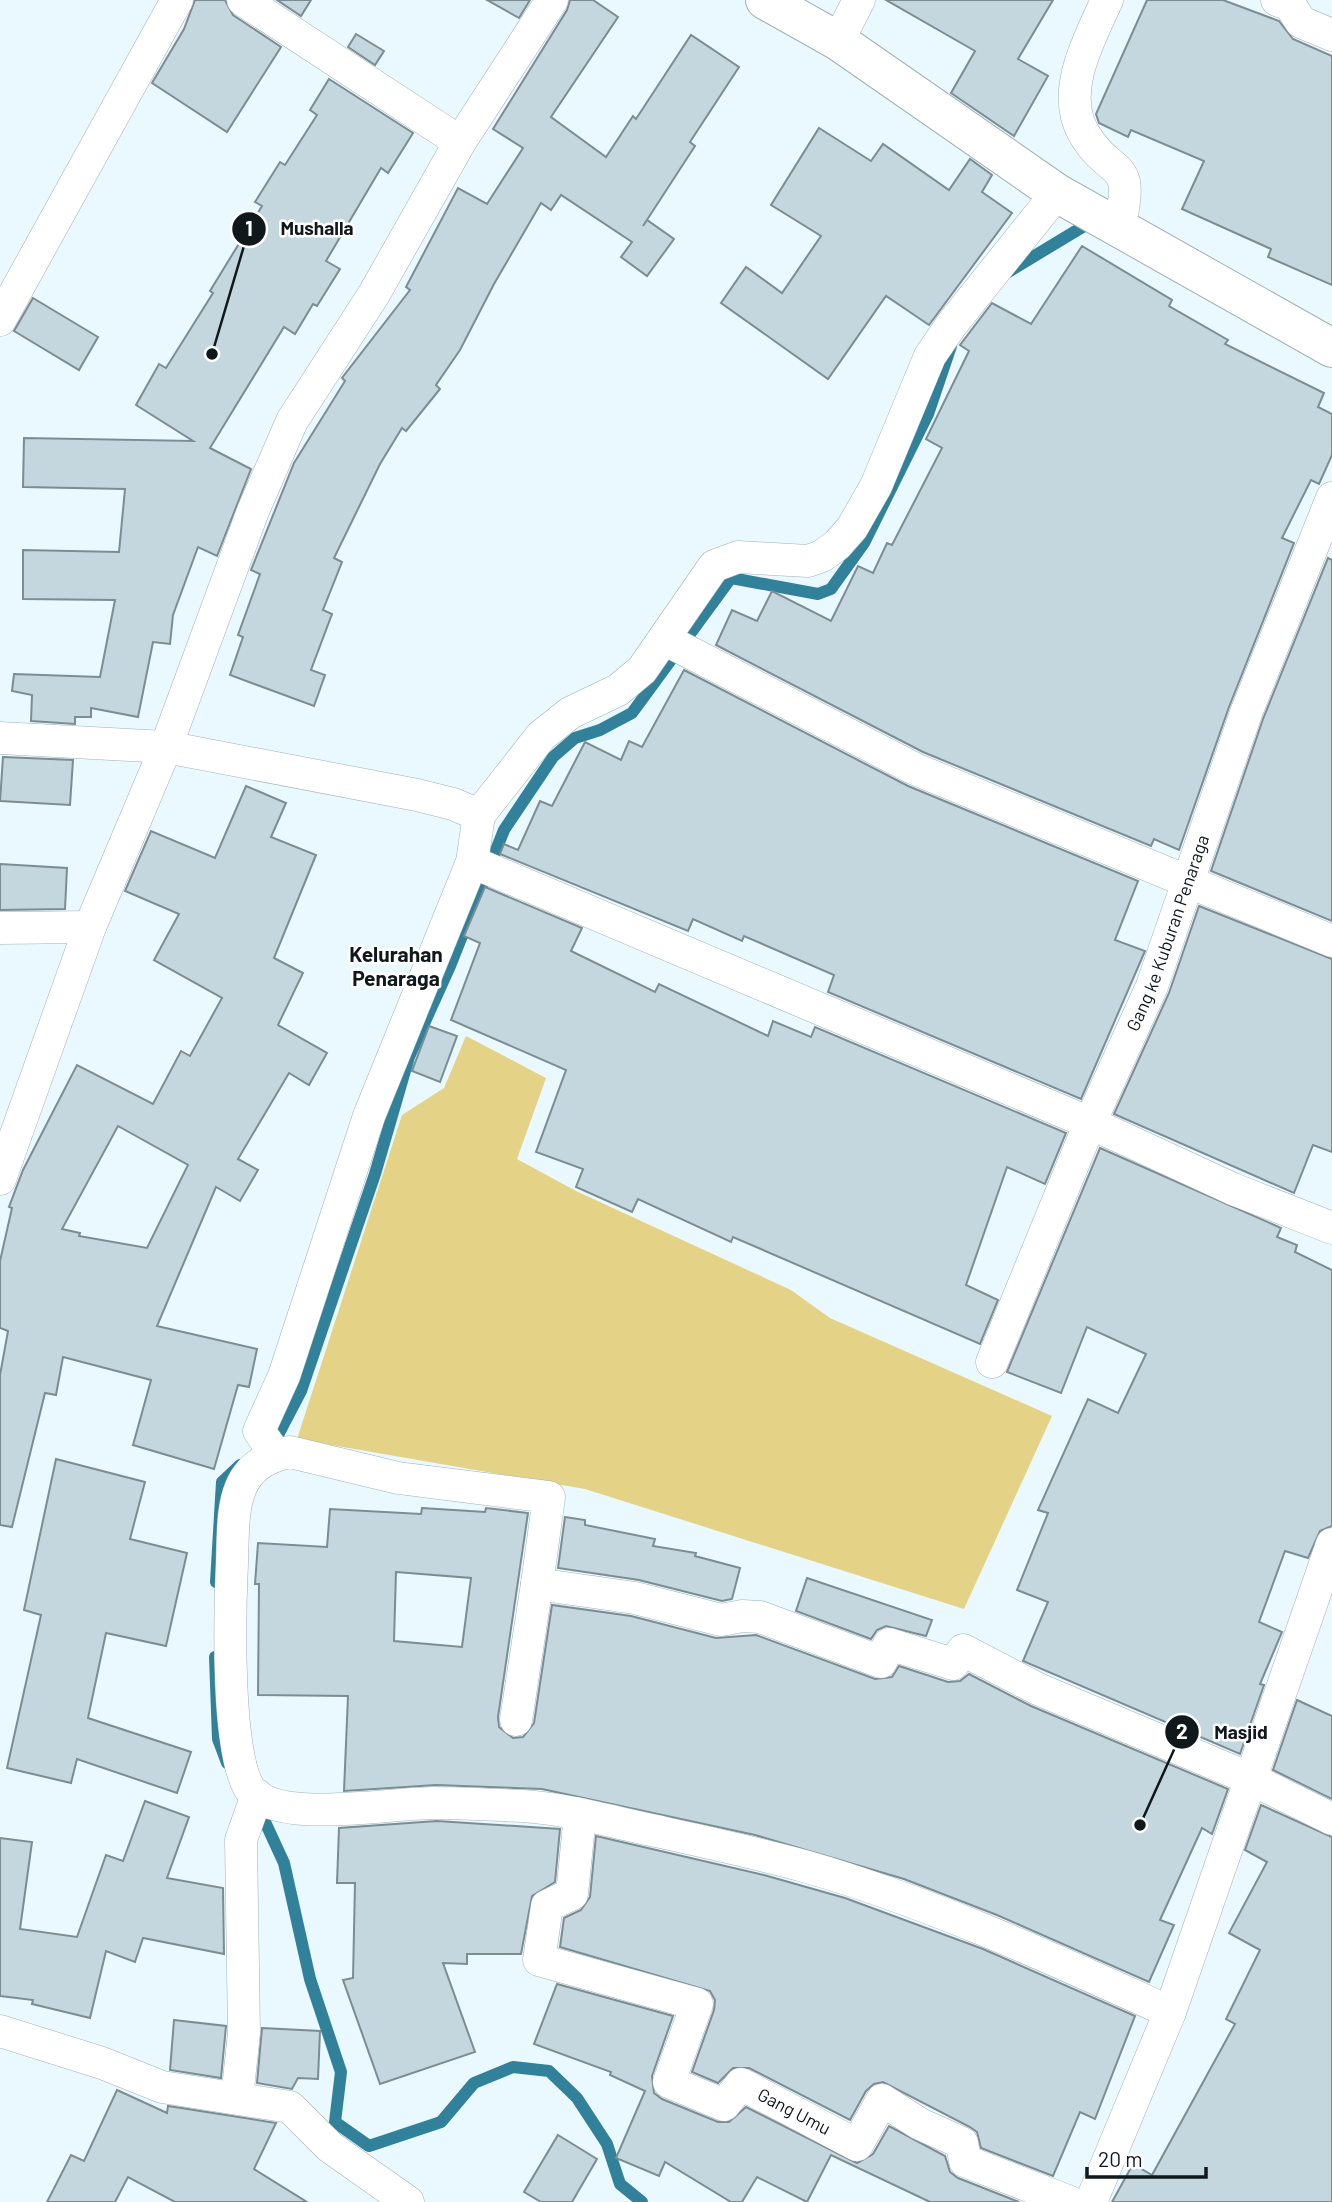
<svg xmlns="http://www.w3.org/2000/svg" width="1332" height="2202" font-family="Barlow,sans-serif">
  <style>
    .green { fill: #e4d286 }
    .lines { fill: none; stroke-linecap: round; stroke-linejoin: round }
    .stream { stroke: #32819a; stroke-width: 12 }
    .building { fill: #c4d7de; stroke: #7b8d93; stroke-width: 2; fill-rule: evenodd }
    .minor-casing { stroke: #9fb1b8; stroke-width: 33 }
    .tertiary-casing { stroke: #9fb1b8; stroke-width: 40 }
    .minor { stroke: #fff; stroke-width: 32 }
    .tertiary { stroke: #fff; stroke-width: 38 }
    .labels { text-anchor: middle; stroke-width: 5; stroke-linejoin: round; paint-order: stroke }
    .street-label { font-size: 18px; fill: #11181b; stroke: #fff }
    .quarter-label { font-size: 21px; font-weight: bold; fill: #11181b; stroke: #fff }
    .leader { fill: none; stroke: #11181b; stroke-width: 2.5 }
    .callout-dot { fill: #11181b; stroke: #fff; stroke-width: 2.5 }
    .mark-label { font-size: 21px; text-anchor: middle; font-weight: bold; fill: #fff }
    .callout-label { font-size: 19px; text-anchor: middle; font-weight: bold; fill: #11181b; stroke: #fff; stroke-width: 5; stroke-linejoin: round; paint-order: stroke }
  </style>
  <rect width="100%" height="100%" fill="#eaf9ff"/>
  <path class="green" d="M466,1036L546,1078L517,1159L576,1191L791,1290L830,1318L1052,1416L964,1609L585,1489L297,1439L402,1115L444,1088Z"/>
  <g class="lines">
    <g class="stream">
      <path d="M1008,272L1094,220"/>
      <path d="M268,1442L278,1435L301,1391L375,1174L409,1057L450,966L504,830L553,757L575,738L600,730L632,713L731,578L818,594L831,589L864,543L928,414L951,346"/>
      <path d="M216,1582L222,1482L240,1465"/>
      <path d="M215,1657L218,1739L227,1763"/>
      <path d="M255,1811L266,1824L284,1863L310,1979L341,2072L335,2122L369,2146L441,2122L474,2083L513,2067L549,2071L577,2098L607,2144L620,2184L642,2202"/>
    </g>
  </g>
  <g class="building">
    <path d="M195,0H225L233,15L281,47L227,132L152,83L184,29Z"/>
    <path d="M277,0H311L301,16Z"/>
    <path d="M487,0H530L519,18Z"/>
    <path d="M570,0H593L618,17L551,117L606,157L633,116L636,119L691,35L739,67L690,142L695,146L643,226L647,220L674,239L647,276L621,257L632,242L561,195L551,210L541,203L494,284L460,350L436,385L440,389L406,431L402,428L380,464L334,558L342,562L323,610L332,614L311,670L325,675L314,706L230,675L243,637L238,635L260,574L251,570L294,463L345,381L342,378L410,290L406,287L458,188L487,204L523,148L493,129L567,10Z"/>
    <path d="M886,0H1053L1018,59L1048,76L1014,136L951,93L975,51Z"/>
    <path d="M1147,0H1223L1279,21L1293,39L1332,56V285L1268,257L1271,249L1182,209L1204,161L1131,130L1128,137L1099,123L1096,114Z"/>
    <path d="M356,34L384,51L375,65L348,47Z"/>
    <path d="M329,79L413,133L388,173L381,168L326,261L340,269L317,306L313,304L295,334L284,327L210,448L251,469L217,556L198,547L173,615L170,644L153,642L138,717L91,708V717H75V724L31,721L32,695L12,691L14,674L100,677L115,600L23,599V550L119,552L125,489L23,487L24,438L193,441L136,405L159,364L166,368L213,293L210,291L262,206L255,202L280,162L285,165L317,115L310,110Z"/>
    <path d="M819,128L871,161L883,144L949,190L970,159L992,175L982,192L1012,213L929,325L886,296L828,379L721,303L746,267L782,293L821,236L771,205Z"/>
    <path d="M1082,246L1172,300L1169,306L1228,340L1225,344L1324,393L1318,407L1332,414V455L1319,484L1311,480L1282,538L1294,543L1229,707L1179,850L1154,839L1151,846L923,752L716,645L732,610L757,621L772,591L831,621L858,566L873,573L887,543L892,545L942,448L926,439L969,351L960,345L992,303L1031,324Z"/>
    <path d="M33,298L98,337L79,370L14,331Z"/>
    <path d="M1328,558L1332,560V921L1211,871L1263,719Z"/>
    <path d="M684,670L908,786L1138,881L1115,940L1145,951L1081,1099L828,992L834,975L744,936L742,941L693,919L688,931L500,854L504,844L518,850L540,801L552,806L585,742L621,760L629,741L642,747Z"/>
    <path d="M3,757L73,760L70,805L0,801Z"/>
    <path d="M246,786L286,803L271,837L316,855L274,958L303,973L278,1025L327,1053L309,1085L289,1073L238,1159L258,1170L240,1201L216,1187L157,1326L257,1349L249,1387L238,1385L214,1469L133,1445L151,1380L63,1357L56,1395L45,1393L12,1527L0,1525V1375L8,1331L0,1328V1261L12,1208L9,1207L23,1170L77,1065L153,1104L181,1051L190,1056L222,998L154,960L179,914L125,891L151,831L215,858ZM118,1126L188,1165L147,1248L79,1236L80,1233L62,1229Z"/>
    <path d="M0,864L67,868L65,909L0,910Z"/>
    <path d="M485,887L582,928L571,951L655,992L659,984L768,1036L773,1021L811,1037L815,1027L1066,1133L1045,1184L1007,1167L966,1285L998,1300L980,1344L733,1237L731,1242L638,1199L632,1212L576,1187L583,1169L536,1152L566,1070L451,1020L480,943L464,936Z"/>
    <path d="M1199,906L1332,959V1152L1313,1145L1294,1193L1114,1114L1169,993Z"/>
    <path d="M429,1026L457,1036L440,1082L412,1071Z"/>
    <path d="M1100,1148L1281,1228L1277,1237L1297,1245L1295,1252L1332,1270V1526L1320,1531L1308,1558L1285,1551L1259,1622L1282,1632L1260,1684L1264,1685L1240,1754L1023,1661L1048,1602L1017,1590L1048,1513L1038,1510L1088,1399L1118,1413L1146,1354L1087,1327L1061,1393L1007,1372Z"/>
    <path d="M56,1459L145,1482L130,1539L187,1553L166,1646L106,1633L88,1718L191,1752L177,1793L77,1759L71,1783L7,1768L41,1615L24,1610Z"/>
    <path d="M422,1508L485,1512L486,1508L528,1513L498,1717L499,1727L513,1738L523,1737L534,1723L552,1605L631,1616L716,1638L756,1635L875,1679L892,1677L899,1666L948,1682L960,1681L969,1674L1031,1706L1228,1789L1212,1834L1202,1828L1160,1920L1174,1925L1149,1982L997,1915L904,1879L755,1835L542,1789L436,1785L344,1791L348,1696L258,1695L259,1584H255L258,1543L327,1547L330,1509L421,1514ZM396,1572L471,1578L462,1647L394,1641Z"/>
    <path d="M565,1517L585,1520V1525L655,1539L653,1546L696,1553L695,1556L740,1568L732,1599L722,1601L639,1580L558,1568Z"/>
    <path d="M807,1578L932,1620L926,1636L886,1626L877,1630L871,1639L796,1611Z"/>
    <path d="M1297,1700L1332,1716V1799L1273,1770Z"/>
    <path d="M145,1801L189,1817L167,1878L223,1888L224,1954L143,1938L135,1962L106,1951L90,2018L32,2004L33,2000L0,1996V1838L32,1842L20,1929L77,1937L106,1855L123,1861Z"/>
    <path d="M1261,1805L1332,1837V2202H1112L1133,2164L1152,2175L1235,2024L1226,2019L1260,1950L1229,1933L1267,1862L1245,1850Z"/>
    <path d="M437,1821L560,1829L555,1882L532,1896L521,1954H467V1964L443,1963L475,2052L380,2084L343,1980L353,1978L355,1883H337L339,1828Z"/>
    <path d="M596,1836L764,1875L845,1898L983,1949L1135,2016L1095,2119L1080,2112L1053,2176L981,2148L977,2132L970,2127L883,2082L874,2084L866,2091L850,2120L749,2068H733L718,2083L692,2072L714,2010L715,2000L710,1991L560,1947L564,1918L581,1910L590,1897Z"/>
    <path d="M557,1984L673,2016L652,2076L654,2093L662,2099L718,2122H729L746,2107L857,2163L873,2154L889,2126L945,2156L950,2172L958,2178L1019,2202H930L831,2155L807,2202L757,2177L742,2202H731L665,2162L659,2176L616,2158L645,2091L610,2075L611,2072L534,2044Z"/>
    <path d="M174,2020L226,2026L221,2078L170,2070Z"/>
    <path d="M262,2028L320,2031L318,2079L298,2078L292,2089L257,2083Z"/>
    <path d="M117,2090L167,2113L168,2106L276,2123L254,2169L307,2202H175L128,2177L115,2202H47L71,2155L84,2161Z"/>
    <path d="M558,2135L597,2159L572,2202H541L524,2192Z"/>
  </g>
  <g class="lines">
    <g class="minor-casing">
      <g id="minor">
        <path d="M243,0L460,142"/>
        <path d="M1107,0C1090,38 1060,90 1083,132C1111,181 1137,155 1119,228"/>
        <path d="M1277,0L1290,5L1301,22L1332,35"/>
        <path d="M838,41L859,0"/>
        <path d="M0,320L177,0"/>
        <path d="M664,639L915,769L1332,941"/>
        <path d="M0,738L166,747L417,795L453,804L479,815"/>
        <path d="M472,862L1090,1123L1233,1189L1332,1228"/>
        <path d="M0,928L90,927"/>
        <path d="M0,1179L90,927L166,747L253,511L292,421L374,294L460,142L552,0"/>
        <path id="s1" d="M992,1362L1090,1123L1152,986L1246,713L1332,498"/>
        <path d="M276,1455L259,1431L284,1376L369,1116L472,862L479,815L541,736L570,713L618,690L642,670L714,566L738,557L808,561L822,556L837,545L852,528L876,486L930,356L952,324L1057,193"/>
        <path d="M516,1720L537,1584"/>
        <path id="s2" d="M580,1815L572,1894L547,1906L539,1960L697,2004L669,2082L724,2105L741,2084L857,2145L882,2100L920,2124L962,2143L965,2161L1070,2202"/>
        <path d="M1170,2012C1051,1958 930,1902 804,1866C757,1853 709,1843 661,1832C616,1823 569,1809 523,1806C495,1805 465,1803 437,1803C394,1802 285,1824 253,1793C225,1765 230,1605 232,1563C234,1514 228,1464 290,1452L398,1478L549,1497L537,1584L635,1598L721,1620L742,1616L760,1617L881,1662L889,1644L953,1664L963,1650L1038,1689L1251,1779L1332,1819"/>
        <path d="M0,2031L102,2063L162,2087L290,2107L330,2147L408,2202"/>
        <path d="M237,2098L244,2033L241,1840L257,1795"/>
        <path d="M1091,2202L1170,2012L1332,1544"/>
      </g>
    </g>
    <g class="tertiary-casing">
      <path id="tertiary" d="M765,0L838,41L1057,193L1332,348"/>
    </g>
    <use href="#minor" class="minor"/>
    <use href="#tertiary" class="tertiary"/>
  </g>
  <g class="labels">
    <g class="street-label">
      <text dy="6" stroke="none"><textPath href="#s1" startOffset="464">Gang ke Kuburan Penaraga</textPath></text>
      <text dy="6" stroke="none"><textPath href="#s2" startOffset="555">Gang Umu</textPath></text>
    </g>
    <g class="quarter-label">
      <text x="396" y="962">Kelurahan<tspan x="396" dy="24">Penaraga</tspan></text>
    </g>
  </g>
  <path class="leader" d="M212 354L249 229M1140 1825L1182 1732"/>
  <g class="callout-dot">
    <circle cx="212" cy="354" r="7"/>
    <circle cx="1140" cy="1825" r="7"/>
    <circle cx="249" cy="229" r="18"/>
    <circle cx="1182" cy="1732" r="18"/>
  </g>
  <g class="mark-label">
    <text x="249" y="236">1</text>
    <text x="1182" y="1739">2</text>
  </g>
  <g class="callout-label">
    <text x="317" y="235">Mushalla</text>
    <text x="1241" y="1739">Masjid</text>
  </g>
  <path d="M1087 2167v10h119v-10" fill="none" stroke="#11181b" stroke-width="3.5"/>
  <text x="1098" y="2167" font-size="21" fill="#11181b" stroke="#ffffff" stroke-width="5" paint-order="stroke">20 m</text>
</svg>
